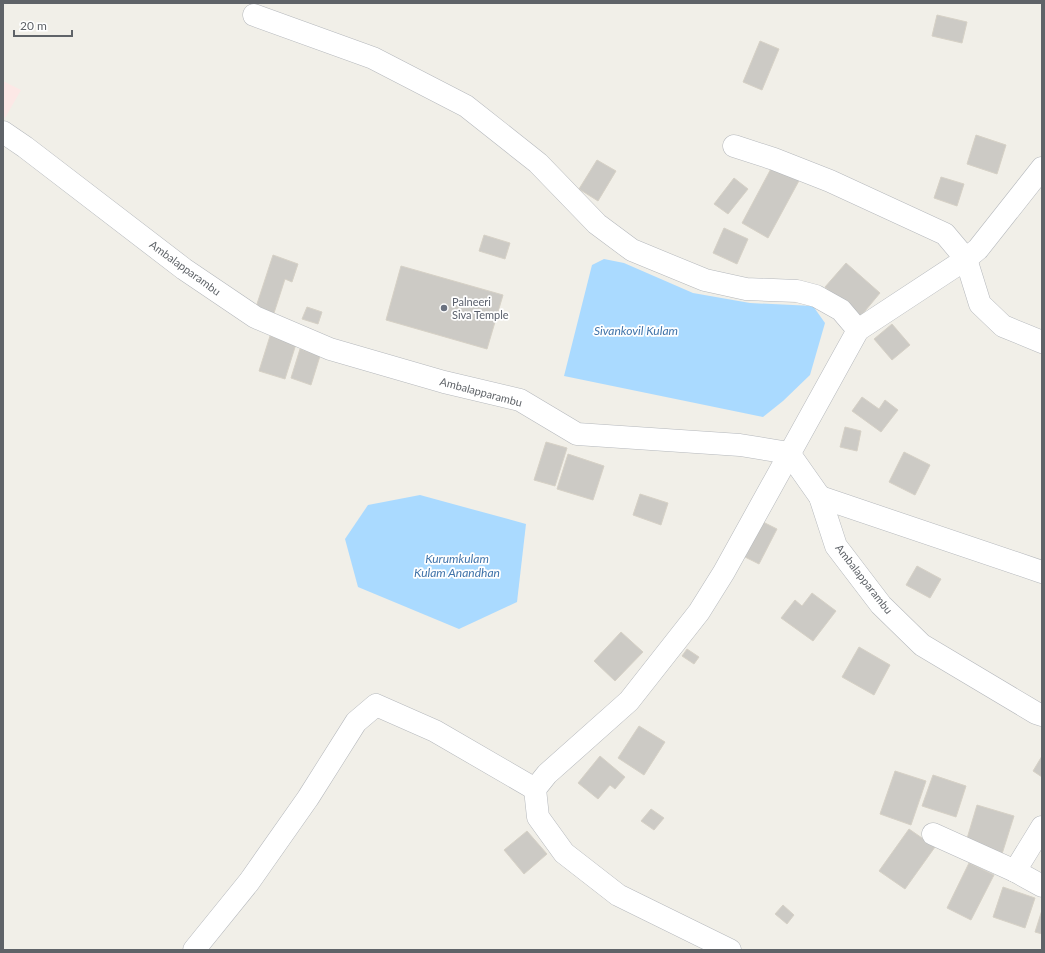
<svg xmlns="http://www.w3.org/2000/svg" width="1045" height="953" font-family="Lato,sans-serif">
  <style>
    .medical { fill: #fce8e6 }
    .water { fill: #aadaff }
    .building { fill: #cccac5; stroke: #d6d1c6 }
    .lines { fill: none; stroke-linecap: round; stroke-linejoin: round }
    .minor-casing { stroke: #b5b8bc; stroke-width: 23 }
    .minor { stroke: #fff; stroke-width: 22 }
    .worship-dot { fill: #6b7280; stroke: #fff; stroke-width: 1.5 }
    .labels { text-anchor: middle; stroke-width: 3.5; stroke-linejoin: round; paint-order: stroke }
    .street-label { font-size: 11px; fill: #5f6368; stroke: #fff }
    .worship-label { font-size: 11px; fill: #5b616d; stroke: #fff; text-anchor: start }
    .water-label { font-size: 12px; font-style: italic; fill: #4174aa; stroke: #fff }
  </style>
  <rect width="100%" height="100%" fill="#f1efe8"/>
  <path class="medical" d="M3,81L21,90L5,118L3,116Z"/>
  <g class="water">
    <path d="M604,259L624,263L693,293L750,303L813,306L825,323L810,375L783,401L763,417L564,376L592,265Z"/>
    <path d="M420,495L526,524L517,602L459,629L358,587L345,539L368,505Z"/>
  </g>
  <g class="building">
    <path d="M937,15L967,22L962,43L932,36Z"/>
    <path d="M760,41L779,49L762,90L743,82Z"/>
    <path d="M976,135L1006,145L997,174L967,164Z"/>
    <path d="M597,160L616,171L598,201L579,189Z"/>
    <path d="M774,163L801,177L768,238L742,223Z"/>
    <path d="M941,177L964,184L957,206L934,198Z"/>
    <path d="M734,178L748,189L728,214L714,204Z"/>
    <path d="M724,228L748,239L737,264L713,253Z"/>
    <path d="M484,235L510,243L505,259L479,251Z"/>
    <path d="M273,255L298,264L292,282L285,279L274,313L256,307Z"/>
    <path d="M846,263L880,293L860,317L825,287Z"/>
    <path d="M401,266L503,295L487,349L386,320Z"/>
    <path d="M307,307L322,312L318,324L302,319Z"/>
    <path d="M892,324L910,345L892,360L874,339Z"/>
    <path d="M270,336L296,344L285,379L259,371Z"/>
    <path d="M300,349L320,356L311,385L291,378Z"/>
    <path d="M862,397L879,409L885,400L898,410L881,432L852,411Z"/>
    <path d="M845,427L861,431L857,451L840,447Z"/>
    <path d="M546,442L567,448L555,486L534,480Z"/>
    <path d="M904,452L930,465L915,495L889,482Z"/>
    <path d="M568,454L604,466L593,500L557,489Z"/>
    <path d="M640,494L668,503L661,525L633,515Z"/>
    <path d="M757,519L777,529L759,564L739,554Z"/>
    <path d="M917,566L941,579L930,598L906,585Z"/>
    <path d="M812,593L836,611L813,641L781,618L795,600L802,606Z"/>
    <path d="M621,632L643,652L615,681L594,661Z"/>
    <path d="M859,647L890,665L874,695L842,677Z"/>
    <path d="M687,649L699,657L694,664L682,656Z"/>
    <path d="M639,726L665,742L644,775L618,758Z"/>
    <path d="M600,756L625,777L615,789L610,785L598,799L578,783Z"/>
    <path d="M1042,756V777L1033,771Z"/>
    <path d="M895,771L926,781L911,825L880,814Z"/>
    <path d="M933,775L966,786L956,817L922,806Z"/>
    <path d="M977,805L1014,816L1002,854L966,842Z"/>
    <path d="M651,809L664,818L654,830L641,821Z"/>
    <path d="M909,829L935,847L905,889L879,871Z"/>
    <path d="M527,831L547,854L524,874L504,850Z"/>
    <path d="M969,863L994,875L971,920L947,908Z"/>
    <path d="M1003,887L1035,898L1025,928L993,917Z"/>
    <path d="M783,905L794,915L787,924L775,914Z"/>
    <path d="M1042,910V934L1035,932Z"/>
  </g>
  <g class="lines">
    <g class="minor-casing">
      <g id="minor">
        <path d="M254,15L373,58L466,106L538,163L597,224L632,250L705,280L746,289L797,291L816,296L841,310L858,330"/>
        <path d="M3,132L25,147L184,269L255,317L330,349L444,382L520,400L577,434L740,445L789,453L820,497L836,546L881,605L922,645L1036,713L1042,715"/>
        <path d="M734,146L774,159L830,181L945,234L966,259L978,249L1042,168"/>
        <path d="M820,497L1042,572"/>
        <path d="M933,834L1015,871L1042,886"/>
        <path d="M1015,871L1042,827"/>
        <path d="M194,950L249,882L308,798L356,722L376,705L435,731L535,789"/>
        <path d="M730,950L618,895L564,853L538,817L535,789L547,774L629,701L699,612L724,572L858,330L966,259L980,304L1003,326L1042,342"/>
      </g>
    </g>
    <use href="#minor" class="minor"/>
  </g>
  <circle class="worship-dot" cx="444" cy="308" r="4"/>
  <g class="labels">
    <g class="street-label">
      <text transform="translate(185 268) rotate(36)" y="4">Ambalapparambu</text>
      <text transform="translate(481 392) rotate(15)" y="4">Ambalapparambu</text>
      <text transform="translate(864 579) rotate(52)" y="4">Ambalapparambu</text>
    </g>
    <g class="worship-label">
      <text x="452" y="306">Palneeri<tspan x="452" dy="13">Siva Temple</tspan></text>
    </g>
    <g class="water-label">
      <text x="636" y="335">Sivankovil Kulam</text>
      <text x="457" y="563">Kurumkulam<tspan x="457" dy="14">Kulam Anandhan</tspan></text>
    </g>
  </g>
  <rect width="1045" height="953" fill="none" stroke="#5f6368" stroke-width="8"/>
  <path d="M14 30v6h58v-6" fill="none" stroke="#5f6368" stroke-width="2"/>
  <text x="20" y="30" font-size="12" fill="#5f6368" stroke="#ffffff" stroke-width="3" paint-order="stroke">20 m</text>
</svg>
